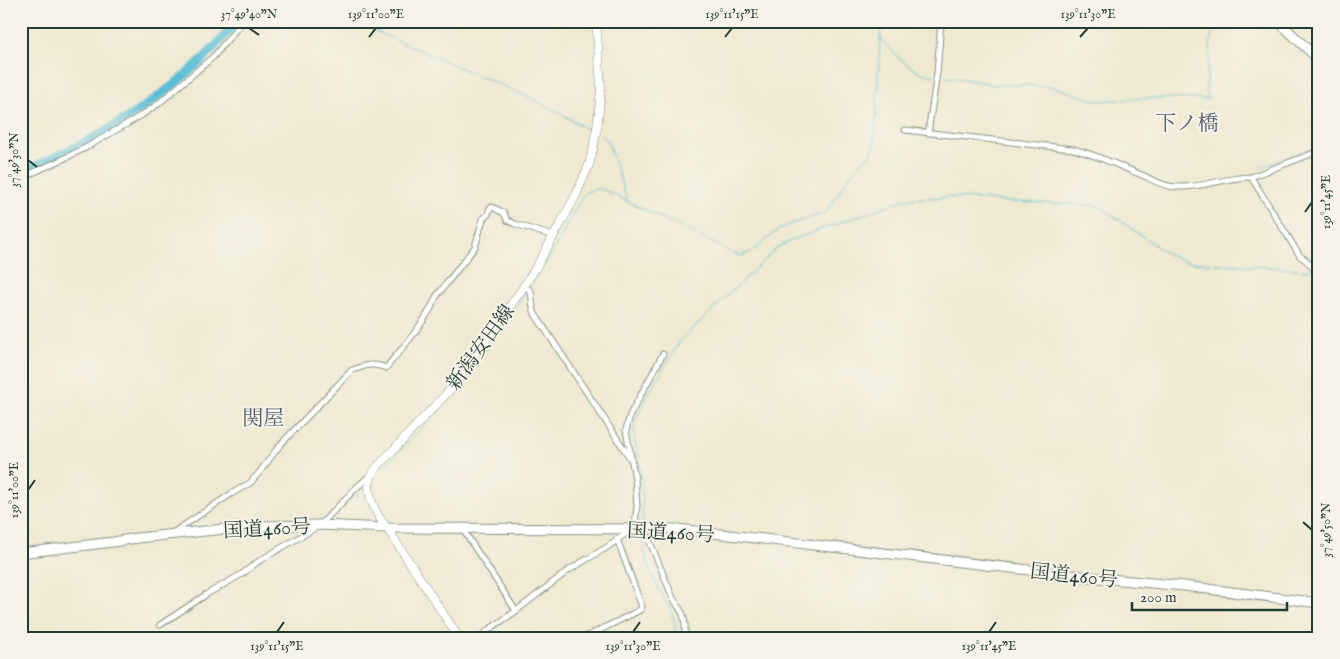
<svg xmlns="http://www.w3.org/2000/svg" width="1340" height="659" font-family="'IM FELL English','Noto Serif JP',serif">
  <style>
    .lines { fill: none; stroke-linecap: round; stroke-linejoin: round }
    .stream { stroke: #58bed5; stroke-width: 1 }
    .river { stroke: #58bed5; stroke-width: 9 }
    .street-casing { stroke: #879382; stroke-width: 7 }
    .primary-casing { stroke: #879382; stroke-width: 9 }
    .highway-casing { stroke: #879382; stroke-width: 11 }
    .street { stroke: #fff; stroke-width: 5 }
    .primary { stroke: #fff; stroke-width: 8 }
    .highway { stroke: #fff; stroke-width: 9 }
    .ticks { fill: none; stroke: #1f3d34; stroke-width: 2 }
    .labels { text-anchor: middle; stroke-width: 4; stroke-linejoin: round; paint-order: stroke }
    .street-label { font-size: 20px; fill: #1f3d34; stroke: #f7f3e8 }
    .neighbourhood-label { font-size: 21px; fill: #545f72; stroke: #f7f3e8 }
    .neatline { fill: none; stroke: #1f3d34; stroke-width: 2 }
    .ticks-label { font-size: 12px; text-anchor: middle; fill: #1f3d34 }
  </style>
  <rect width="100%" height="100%" fill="#f7f3e8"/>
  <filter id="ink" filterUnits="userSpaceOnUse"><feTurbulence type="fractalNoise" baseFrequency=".02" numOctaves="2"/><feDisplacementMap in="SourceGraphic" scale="10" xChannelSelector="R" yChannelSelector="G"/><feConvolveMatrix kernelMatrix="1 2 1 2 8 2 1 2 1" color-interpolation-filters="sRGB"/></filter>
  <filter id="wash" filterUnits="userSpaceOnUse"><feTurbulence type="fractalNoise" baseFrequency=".0096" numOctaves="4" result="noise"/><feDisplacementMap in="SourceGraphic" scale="20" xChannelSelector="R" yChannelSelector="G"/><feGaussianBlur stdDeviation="1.12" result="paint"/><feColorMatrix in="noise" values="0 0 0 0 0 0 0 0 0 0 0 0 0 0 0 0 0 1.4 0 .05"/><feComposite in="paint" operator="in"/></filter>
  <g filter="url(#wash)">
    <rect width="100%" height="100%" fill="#efe9d1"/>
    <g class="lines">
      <g class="stream">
        <path d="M352,21L535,100L551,109L562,114L581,126L592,131"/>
        <path d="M880,37C887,48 908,66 919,72C923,74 930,75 935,76"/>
        <path d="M939,76L964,79L996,85H1023L1053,87L1098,101L1152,98L1209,99L1206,94V86L1213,21"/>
        <path d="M601,135L607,140L627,200"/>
        <path d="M1261,167L1319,146"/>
        <path d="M530,287L552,253L583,195C590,189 597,187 606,191L740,256L753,251L778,230L791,224L826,212L849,177L861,162L870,155L874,147L875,142L881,21"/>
        <path d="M382,469L453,396L528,290"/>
        <path d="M356,498L359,493"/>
        <path d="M643,524L641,470L634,437V425L639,413L656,381L680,341L778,247L802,236L906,199L951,197L1012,202L1090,205L1098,206L1107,211L1163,251C1172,257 1180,260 1191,262L1311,270"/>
        <path d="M642,533C642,554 652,575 661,593C669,607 678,621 675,638"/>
      </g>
      <path class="river" d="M21,172C103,138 181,92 237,21"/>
    </g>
  </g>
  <g filter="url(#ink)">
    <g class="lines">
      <g class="street-casing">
        <g id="street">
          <path d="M905,130L1073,149C1097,155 1119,166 1142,175C1153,180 1165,187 1178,187C1203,188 1226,177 1251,177L1319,151"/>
          <path d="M928,133L937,73L941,21"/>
          <path d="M1251,177L1300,256C1310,262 1317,272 1319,284"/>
          <path d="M21,178L61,160L87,147L142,115L158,104L214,56L243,21"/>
          <path d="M524,286L531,291L533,308L535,314L630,458"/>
          <path d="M462,528L516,611"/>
          <path d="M645,530L673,598L683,614L685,624V633L684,638"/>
          <path d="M174,532L231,494L250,483L259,473L280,445L352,370C365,366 373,362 386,368C402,348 427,321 436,297L475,247L483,219L488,214L490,208L492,207L504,213L507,220L515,224L553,236"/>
          <path d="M160,625L207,594L242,574L259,561L320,525L357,487L372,474"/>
          <path d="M480,638L487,631L516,611L569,570L609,546L631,530L635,525L637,506L635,479L626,430L630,415L663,354"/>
          <path d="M584,638L640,610L642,607L617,539"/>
        </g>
      </g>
      <g class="primary-casing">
        <path id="primary" d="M459,638L387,528C377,516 366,496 370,480C372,474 375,470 378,466L449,391L520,292L535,269L560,225L576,195L589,165L593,149L598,122L601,87L596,21"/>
      </g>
      <g class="highway-casing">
        <g id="highway">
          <path d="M1278,21L1319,60"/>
          <path d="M21,553L113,542L137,538L254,526L320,525L387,528L678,529L1089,577L1184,586L1319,603"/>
        </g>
      </g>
      <use href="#street" class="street"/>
      <use href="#primary" class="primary"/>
      <use href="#highway" class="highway"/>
    </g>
  </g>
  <path class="ticks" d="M249,28L259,35M369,37L376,28M725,37L732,28M1080,37L1088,28M28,160L37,167M1305,212L1312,202M28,490L35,480M1303,522L1312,530M277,632L284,622M633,632L640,622M989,632L996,622"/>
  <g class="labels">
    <g class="street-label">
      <text transform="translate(480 347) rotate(-54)" y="7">新潟安田線</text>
      <text transform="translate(267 528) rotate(-3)" y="7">国道460号</text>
      <text transform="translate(671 532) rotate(3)" y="7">国道460号</text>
      <text transform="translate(1074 575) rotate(6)" y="7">国道460号</text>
    </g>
    <g class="neighbourhood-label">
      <text x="1187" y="130">下ノ橋</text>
      <text x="263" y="425">関屋</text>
    </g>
  </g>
  <rect width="1340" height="659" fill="none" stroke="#f7f3e8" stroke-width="55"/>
  <path d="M1132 602v8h155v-8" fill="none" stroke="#1f3d34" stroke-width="2.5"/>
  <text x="1140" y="602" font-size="15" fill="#1f3d34" stroke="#f7f3e8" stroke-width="4" paint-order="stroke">200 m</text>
  <rect x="28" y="28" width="1284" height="604" class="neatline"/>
  <g class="ticks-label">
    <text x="249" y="18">37°49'40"N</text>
    <text x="376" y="18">139°11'00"E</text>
    <text x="732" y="18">139°11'15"E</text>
    <text x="1088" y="18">139°11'30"E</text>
    <text transform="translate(14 160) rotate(-90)" y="4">37°49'30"N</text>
    <text transform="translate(1326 202) rotate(-90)" y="4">139°11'45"E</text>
    <text transform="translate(14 490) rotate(-90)" y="4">139°11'00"E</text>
    <text transform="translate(1326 530) rotate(-90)" y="4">37°49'50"N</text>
    <text x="277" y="650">139°11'15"E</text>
    <text x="633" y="650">139°11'30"E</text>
    <text x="989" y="650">139°11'45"E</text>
  </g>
</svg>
